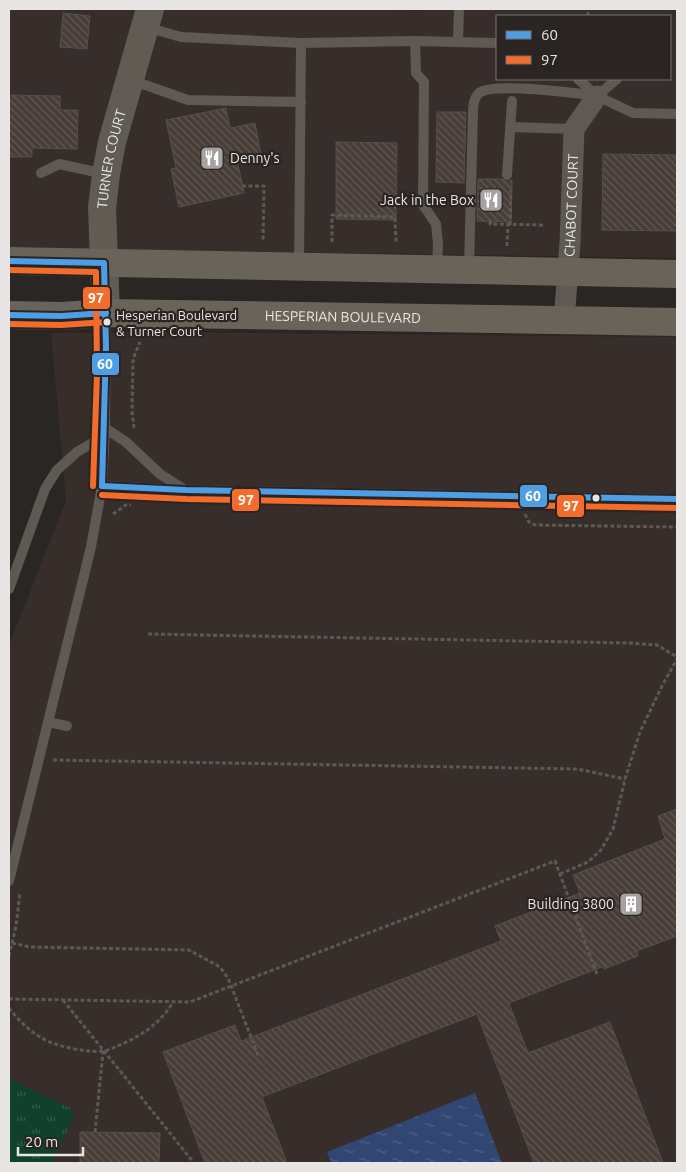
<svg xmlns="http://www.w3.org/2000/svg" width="686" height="1172" font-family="Ubuntu,sans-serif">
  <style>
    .built { fill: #372d2a; fill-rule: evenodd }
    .park { fill: url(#park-tufts) }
    .water { fill: url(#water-ripples) }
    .building { fill: url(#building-back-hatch); stroke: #52504f }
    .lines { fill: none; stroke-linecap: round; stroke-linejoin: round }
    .path { stroke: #5c5854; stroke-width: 3; stroke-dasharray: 4 2.5; stroke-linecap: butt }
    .lane { stroke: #5e5953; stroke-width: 10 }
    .street { stroke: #5e5953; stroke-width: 21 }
    .secondary { stroke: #615c53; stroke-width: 28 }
    .primary { stroke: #6a6359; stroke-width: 28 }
    .bus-1-casing { stroke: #2a2523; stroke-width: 10 }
    .bus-2-casing { stroke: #2a2523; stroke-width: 10 }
    .bus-1 { stroke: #4d9ee5; stroke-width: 6 }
    .bus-2 { stroke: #f36c2b; stroke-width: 6 }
    .bus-dot { fill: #e9e5e4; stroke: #2a2523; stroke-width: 2 }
    .labels { text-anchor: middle; stroke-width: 4.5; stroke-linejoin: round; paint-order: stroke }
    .bus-label { font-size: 13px; fill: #e9e5e4; stroke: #2a2523; text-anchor: start }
    .poi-label { font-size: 14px; fill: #e9e5e4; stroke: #2a2523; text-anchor: end }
    .street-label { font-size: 14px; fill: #e9e5e4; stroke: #2a2523 }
    .line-badge { stroke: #2a2523; stroke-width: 2 }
    .badge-label { font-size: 14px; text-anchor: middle; font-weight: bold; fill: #fff }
  </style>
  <defs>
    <pattern id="park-tufts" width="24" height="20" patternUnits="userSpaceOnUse" patternTransform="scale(1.25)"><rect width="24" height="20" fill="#10412e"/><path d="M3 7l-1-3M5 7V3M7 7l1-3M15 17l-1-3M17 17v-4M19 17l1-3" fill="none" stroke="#335c4c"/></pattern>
    <pattern id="water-ripples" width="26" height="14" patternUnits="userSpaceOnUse" patternTransform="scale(1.25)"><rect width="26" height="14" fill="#314672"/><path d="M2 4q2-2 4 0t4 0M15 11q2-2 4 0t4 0" fill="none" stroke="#4f6186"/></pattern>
    <pattern id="building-back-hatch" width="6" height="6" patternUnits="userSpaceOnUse" patternTransform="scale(1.25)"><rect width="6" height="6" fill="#483d37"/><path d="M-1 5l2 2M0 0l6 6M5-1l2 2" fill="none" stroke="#625954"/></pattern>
  </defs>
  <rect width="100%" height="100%" fill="#292624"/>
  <g class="built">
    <path d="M9,9H354L422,11V9H677V258L9,248ZM497,16H670V79H497Z"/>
    <path d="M140,332L677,337V1163H9V645L66,501L51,333Z"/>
  </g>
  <path class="park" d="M9,1079L70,1108L73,1118L52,1163H9Z"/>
  <path class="water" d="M475,1093L502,1163H331L327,1152Z"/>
  <g class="building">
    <path d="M63,13L90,16L87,49L60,47Z"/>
    <path d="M9,95L60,96V110H78L77,149L32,148V157H9Z"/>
    <path d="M226,108L230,128L255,123L261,155L237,160L244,193L179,207L171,169L176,168L166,120Z"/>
    <path d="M437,112H466L464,183L436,182Z"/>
    <path d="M336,142L397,143L396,220L336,219Z"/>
    <path d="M603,154L677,155V231L602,230Z"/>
    <path d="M478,179H502L507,182L512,180L511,222L477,221Z"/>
    <path d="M677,809V936L637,951L638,956L604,969V966L509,1003L528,1053L610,1022L663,1163H534L477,1014L262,1097L287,1163H205L163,1052L235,1025L241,1041L501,941L495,926L580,893L573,875L665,839L658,816Z"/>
    <path d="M80,1132L160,1133L159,1163H80Z"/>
  </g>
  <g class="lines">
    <g class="path">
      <path d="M588,16V9"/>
      <path d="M242,186H264L263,241"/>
      <path d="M491,221L490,224L545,225"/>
      <path d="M510,225L511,190"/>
      <path d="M332,242V215L395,217L396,243"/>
      <path d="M507,246L508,225"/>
      <path d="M134,428L132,411L133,359L140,342"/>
      <path d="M113,514L126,505H131"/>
      <path d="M525,514L529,522L535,525L677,527"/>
      <path d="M148,634L628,643L657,645L677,657"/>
      <path d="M53,760L577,769L625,779"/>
      <path d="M560,874L588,862L601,850L613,829L625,779L640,732L662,686L677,659"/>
      <path d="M12,943L30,947L189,950L220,967L228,978L258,1055"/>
      <path d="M9,956L16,926L20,892"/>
      <path d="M9,999L190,1002L555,861L597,974"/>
      <path d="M63,1000L194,1163"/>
      <path d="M9,1008C20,1022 33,1035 50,1042C61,1047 90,1053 102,1051C107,1051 113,1048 117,1046C140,1037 160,1024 173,1002"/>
      <path d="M95,1132L103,1052"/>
    </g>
    <g class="lane">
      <path d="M146,27L181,37L301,43"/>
      <path d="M415,41L497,43"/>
      <path d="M458,42L459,9"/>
      <path d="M578,79L597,96L633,113L677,114"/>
      <path d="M131,80L188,100L301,102"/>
      <path d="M511,127L574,129"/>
      <path d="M41,173L59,164L105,174"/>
      <path d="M507,175L512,101"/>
      <path d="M299,266L301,43L415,41L416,73L424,82L423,205L436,224L438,244L437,269"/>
      <path d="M469,268L473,111C473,105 474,98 479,93C493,82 576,93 597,96L617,79"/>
      <path d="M105,428L126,442L160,474L185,490"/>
      <path d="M102,486L186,490L677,499"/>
      <path d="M9,589L45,489L57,470L77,452L104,436"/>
      <path d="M48,722L67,726"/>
      <path d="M9,881L91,547L102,486L105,428L106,313"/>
    </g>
    <path class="street" id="s1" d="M564,321L570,243L574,129L597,96"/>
    <path class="secondary" id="s2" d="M106,313L102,208L106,174L112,142L150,9"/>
    <g class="primary">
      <path d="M9,261L677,274"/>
      <path id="s3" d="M9,315L61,316L106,313L677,322"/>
    </g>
    <g class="bus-1-casing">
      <g id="bus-1">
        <path d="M9,261L104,263L106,347L102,486"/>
        <path d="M9,315L61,316L106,313"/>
        <path d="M102,486L186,490L677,499"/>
      </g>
    </g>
    <g class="bus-2-casing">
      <g id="bus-2">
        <path d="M9,270L96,272L97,374L93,486"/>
        <path d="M9,324L61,325L107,322"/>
        <path d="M102,495L186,499L677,508"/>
      </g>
    </g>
    <use href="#bus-1" class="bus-1"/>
    <use href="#bus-2" class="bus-2"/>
  </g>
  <defs>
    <g id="restaurant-square" transform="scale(1.25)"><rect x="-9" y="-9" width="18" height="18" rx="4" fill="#a6a2a1" stroke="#2a2523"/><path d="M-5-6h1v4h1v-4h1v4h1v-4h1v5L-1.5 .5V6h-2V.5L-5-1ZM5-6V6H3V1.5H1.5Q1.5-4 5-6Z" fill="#fff"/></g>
    <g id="building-square" transform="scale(1.25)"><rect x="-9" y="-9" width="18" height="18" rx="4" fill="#a6a2a1" stroke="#2a2523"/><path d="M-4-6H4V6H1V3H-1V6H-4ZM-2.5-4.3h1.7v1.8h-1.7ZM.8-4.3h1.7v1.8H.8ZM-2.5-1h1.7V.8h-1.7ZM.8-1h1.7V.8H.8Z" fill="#fff"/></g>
  </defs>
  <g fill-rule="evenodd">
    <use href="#restaurant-square" x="212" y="158"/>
    <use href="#restaurant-square" x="491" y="200"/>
    <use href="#building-square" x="631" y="904"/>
  </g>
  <g class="bus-dot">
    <circle cx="107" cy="322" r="4.5"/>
    <circle cx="596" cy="498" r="4.5"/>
  </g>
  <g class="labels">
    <g class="bus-label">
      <text x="116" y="320">Hesperian Boulevard<tspan x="116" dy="16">&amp; Turner Court</tspan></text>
    </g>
    <g class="poi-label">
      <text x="230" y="163" text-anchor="start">Denny's</text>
      <text x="474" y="205">Jack in the Box</text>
      <text x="614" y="909">Building 3800</text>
    </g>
    <g class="street-label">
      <text dy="5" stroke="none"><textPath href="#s2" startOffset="155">TURNER COURT</textPath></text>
      <text dy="5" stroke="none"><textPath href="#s1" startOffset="116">CHABOT COURT</textPath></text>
      <text dy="5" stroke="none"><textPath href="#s3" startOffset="334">HESPERIAN BOULEVARD</textPath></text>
    </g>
  </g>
  <g class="line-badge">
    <rect x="82" y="286" width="29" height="24" rx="5" fill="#f36c2b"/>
    <rect x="91" y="352" width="29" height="24" rx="5" fill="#4d9ee5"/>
    <rect x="519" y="484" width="29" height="24" rx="5" fill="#4d9ee5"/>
    <rect x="231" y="488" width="29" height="24" rx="5" fill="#f36c2b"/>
    <rect x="556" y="494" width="29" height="24" rx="5" fill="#f36c2b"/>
  </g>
  <g class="badge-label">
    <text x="96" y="303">97</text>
    <text x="105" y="369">60</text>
    <text x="533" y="501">60</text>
    <text x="246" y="505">97</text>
    <text x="571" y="511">97</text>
  </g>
  <rect width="686" height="1172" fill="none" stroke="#e9e5e4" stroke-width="20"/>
  <rect x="496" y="15" width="175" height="65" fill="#2a2523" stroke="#767270"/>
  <rect x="506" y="31" width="25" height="8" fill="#4d9ee5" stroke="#767270"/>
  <text x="541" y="40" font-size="15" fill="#e9e5e4">60</text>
  <rect x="506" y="56" width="25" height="8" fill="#f36c2b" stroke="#767270"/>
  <text x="541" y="65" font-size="15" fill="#e9e5e4">97</text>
  <path d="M18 1147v8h65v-8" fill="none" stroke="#e9e5e4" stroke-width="2.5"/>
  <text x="25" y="1147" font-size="15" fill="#e9e5e4" stroke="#2a2523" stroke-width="4" paint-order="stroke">20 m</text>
</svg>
